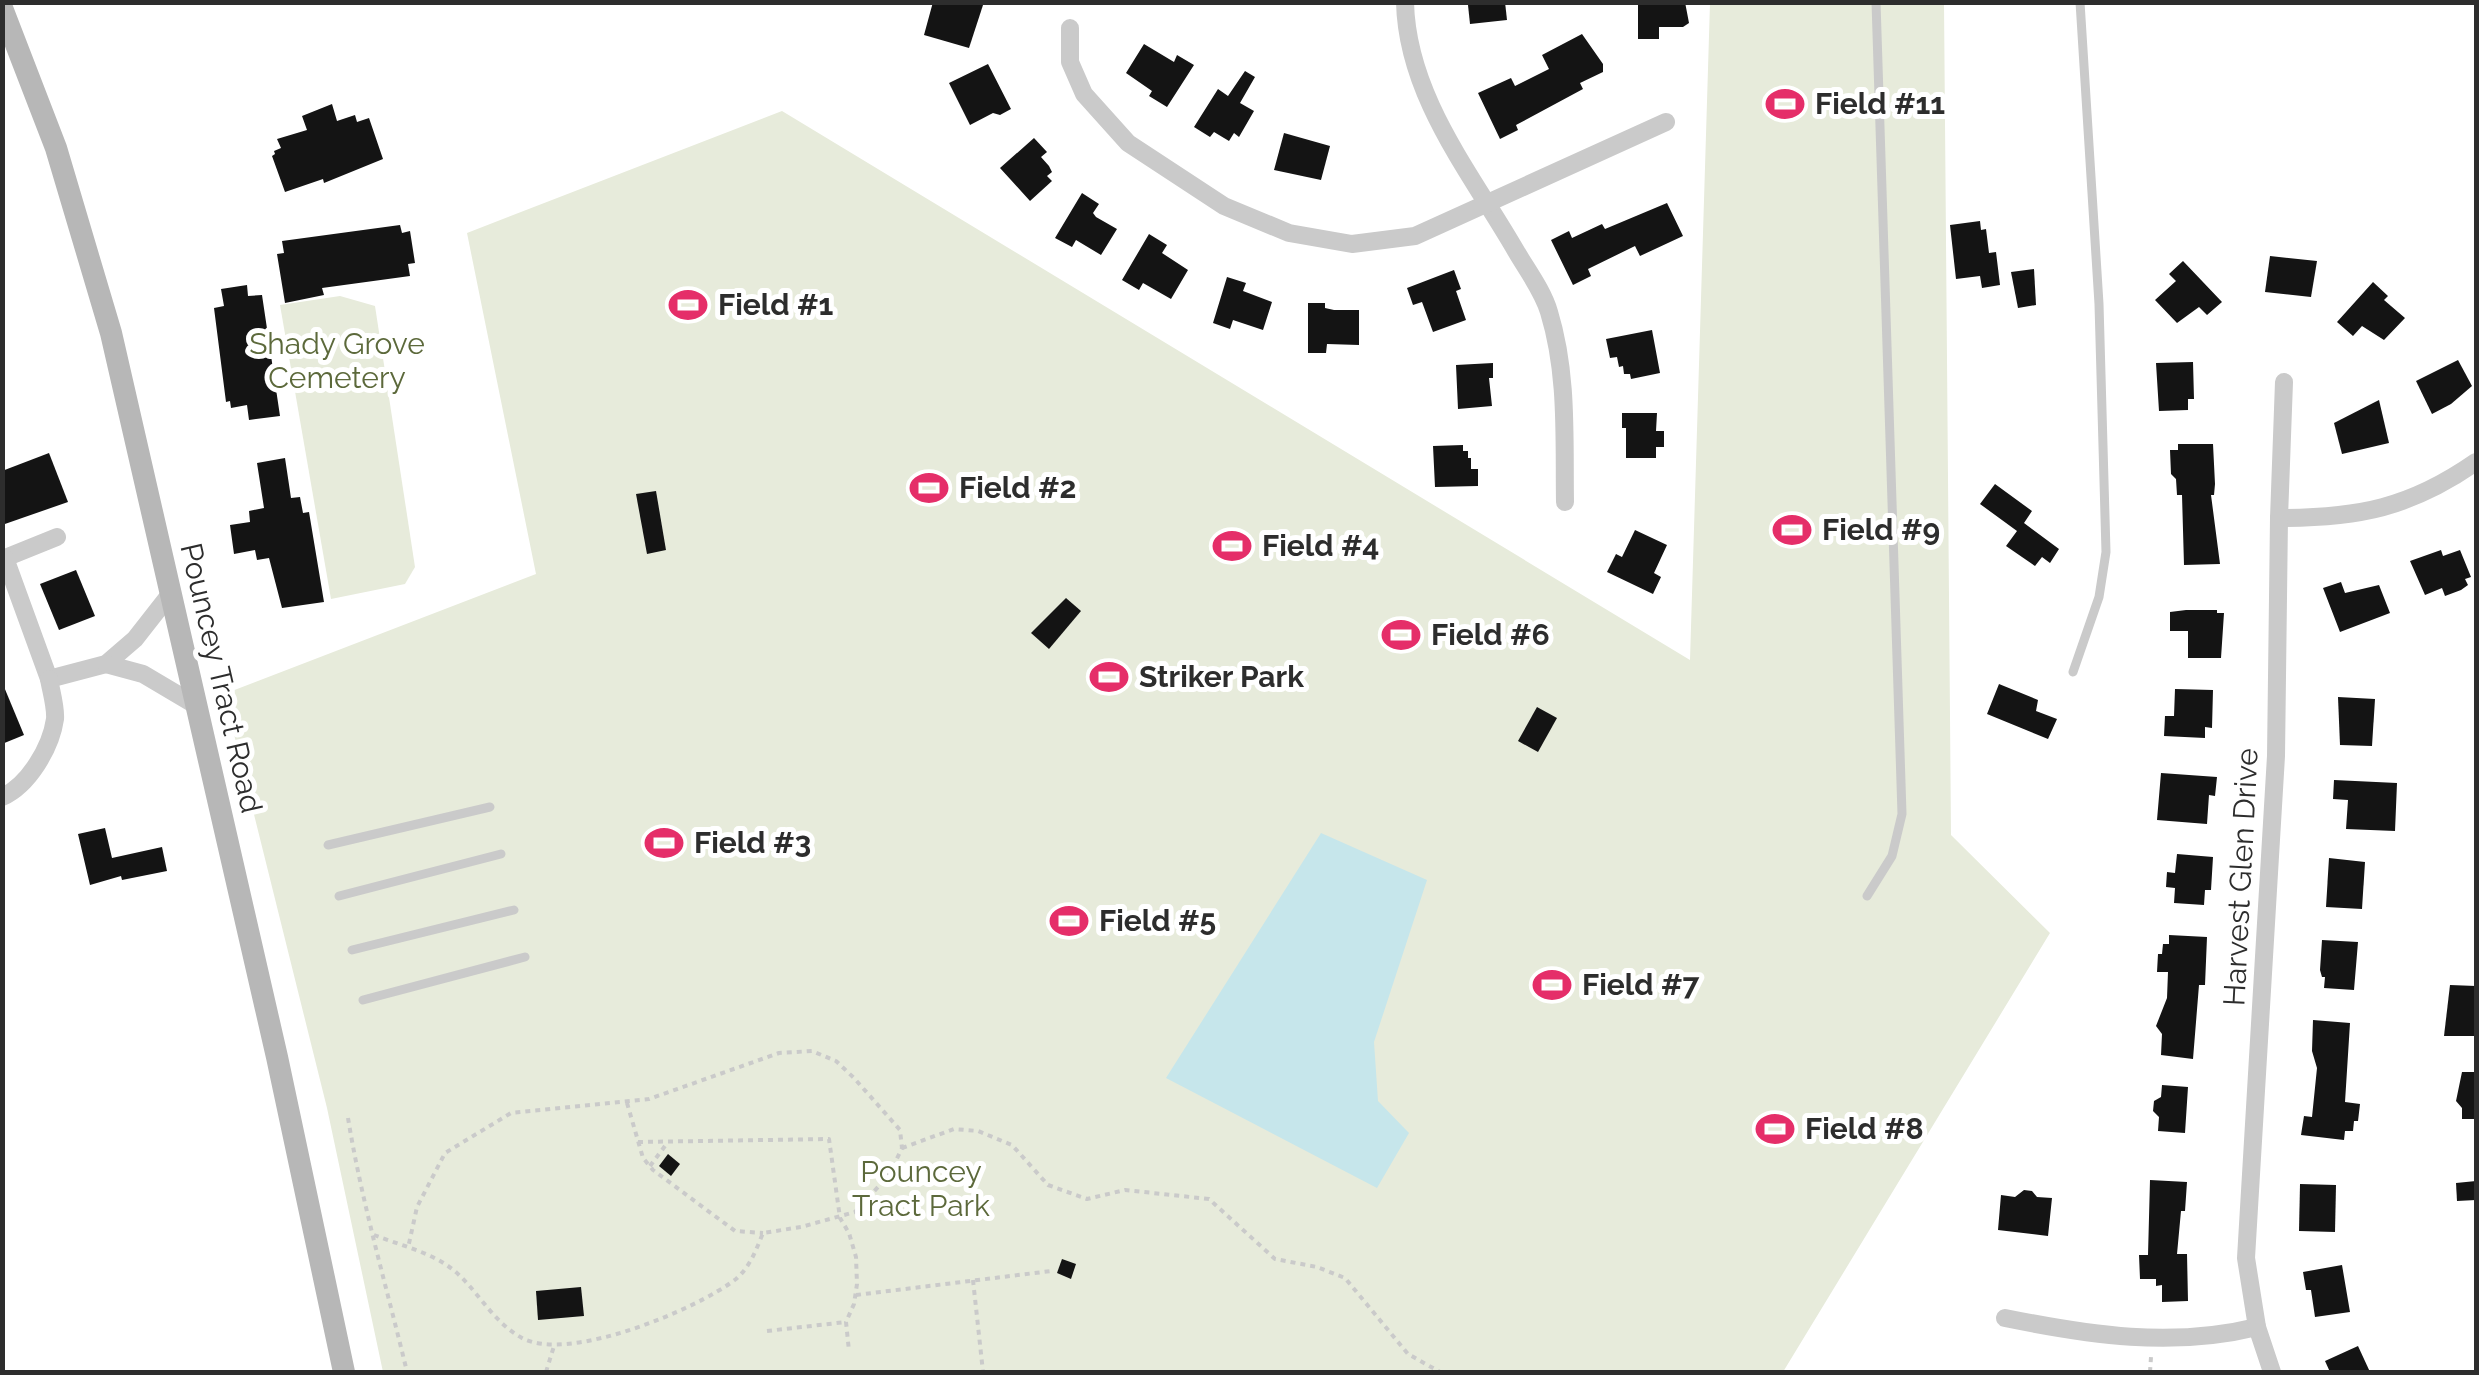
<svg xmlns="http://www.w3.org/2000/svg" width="2479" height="1375" font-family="Raleway,sans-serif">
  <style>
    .green { fill: #e7ebdb }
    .water { fill: #c6e6eb }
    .building { fill: #141414 }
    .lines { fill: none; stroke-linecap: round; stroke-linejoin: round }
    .path { stroke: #cacaca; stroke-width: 4; stroke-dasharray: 5 5; stroke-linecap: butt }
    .service { stroke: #cacaca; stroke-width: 9 }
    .minor { stroke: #cacaca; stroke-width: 18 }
    .secondary { stroke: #b7b7b7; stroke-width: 22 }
    .labels { text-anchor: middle; stroke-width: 10; stroke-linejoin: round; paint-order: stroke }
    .poi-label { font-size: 30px; font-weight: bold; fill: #2d2d2d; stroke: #fff; text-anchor: start }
    .park-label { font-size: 30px; fill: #5c693b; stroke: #fff }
    .street-label { font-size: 30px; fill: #2d2d2d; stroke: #fff }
  </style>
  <rect width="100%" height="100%" fill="#fff"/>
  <g class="green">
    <path d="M1710,3H1944L1951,835L2050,933L1783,1372H383L327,1108L224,694L536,574L467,233L782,111L1690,660Z"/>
    <path d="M340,296L375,306L415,567L405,584L331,599L280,305Z"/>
  </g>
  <path class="water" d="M1321,833L1427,880L1374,1042L1378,1101L1409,1133L1377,1188L1166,1078Z"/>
  <g class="building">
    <path d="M933,2H984L969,48L924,35Z"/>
    <path d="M1470,2H1505L1507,20L1470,24L1468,5Z"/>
    <path d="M1638,2H1685L1689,23L1683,27H1659V39H1638Z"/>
    <path d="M1582,34L1603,64V72L1580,83L1583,89L1516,125L1518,130L1500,139L1478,93L1511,78L1515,86L1549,69L1542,55Z"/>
    <path d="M1144,44L1174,62L1177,55L1194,65L1167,107L1149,96L1152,91L1126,73Z"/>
    <path d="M988,64L1011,109L1000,115L993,113L970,125L949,83Z"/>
    <path d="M1245,71L1255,77L1240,103L1254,111L1239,137L1234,133L1229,141L1214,132L1210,137L1194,127L1218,89L1228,96Z"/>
    <path d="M332,104L337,121L355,115L357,122L369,118L383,159L324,183L323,179L285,192L272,156L275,154L274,151L281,148L277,139L307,130L302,116Z"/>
    <path d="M1284,133L1330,146L1321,180L1274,170Z"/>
    <path d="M1034,138L1047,152L1041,157L1049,166L1052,172L1047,176L1052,181L1030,201L1000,168Z"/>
    <path d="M1082,193L1099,204L1093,213L1096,217L1117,229L1101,255L1076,240L1072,247L1055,238Z"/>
    <path d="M1667,203L1683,236L1640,256L1635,246L1588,269L1591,276L1573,285L1551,240L1569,231L1572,238L1602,224L1605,229Z"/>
    <path d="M1980,221L1981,230L1986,229L1989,253L1996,252L2000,285L1982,288L1980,276L1956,279L1950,225Z"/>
    <path d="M400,225L402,233L410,231L415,263L408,264L410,276L322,288L324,295L285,303L277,254L284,253L282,241Z"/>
    <path d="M1149,234L1167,245L1162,253L1188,270L1171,299L1143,283L1139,290L1122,280Z"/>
    <path d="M2270,256L2317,261L2311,297L2265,292Z"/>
    <path d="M2183,261L2222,302L2207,315L2199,307L2177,323L2155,300L2176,281L2169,274Z"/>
    <path d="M2034,269L2036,305L2018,308L2011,272Z"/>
    <path d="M1454,270L1461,289L1456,291L1466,320L1433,332L1422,302L1413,305L1407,288Z"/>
    <path d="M1227,277L1246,283L1243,291L1272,302L1263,330L1233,320L1230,329L1213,323Z"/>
    <path d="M2373,282L2388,296L2384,300L2405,318L2384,340L2362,326L2353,336L2337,322Z"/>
    <path d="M247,285L248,296L262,295L280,416L249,420L247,405L231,408L230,401L226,402L214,308L224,306L221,289Z"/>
    <path d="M1308,303H1325V308L1334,310H1359V345L1327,344L1326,353H1308Z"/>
    <path d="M1652,330L1660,373L1631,379L1630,374H1624L1623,366L1619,367L1617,357L1610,358L1606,339Z"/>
    <path d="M2458,360L2472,386L2451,404L2432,414L2416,381Z"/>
    <path d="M2193,362L2194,399H2188V410L2159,411L2156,363Z"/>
    <path d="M1493,363V378H1489L1492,406L1458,409L1456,365Z"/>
    <path d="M2379,400L2389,443L2342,454L2334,423Z"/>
    <path d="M1622,413H1657L1656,431H1664V447H1656V458H1626V428H1622Z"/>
    <path d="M2178,444H2213L2215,484L2214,495H2211L2220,564L2184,565L2182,495H2177L2176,479L2171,474L2170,450H2178Z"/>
    <path d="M1463,445V451H1468V458H1471V469H1478V486L1435,487L1433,446Z"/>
    <path d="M49,453L68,502L2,525V471Z"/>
    <path d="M285,458L291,498L300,497L303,513L309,512L324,602L282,608L269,558L257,560L255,550L234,554L230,525L250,522L249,511L264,508L257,463Z"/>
    <path d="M1995,484L2032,511L2024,523L2059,549L2050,563L2042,557L2035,566L2006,546L2017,531L1980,504Z"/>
    <path d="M656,491L666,550L647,554L636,494Z"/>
    <path d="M1635,530L1667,545L1654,573L1661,577L1653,594L1607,572L1616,554L1622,557Z"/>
    <path d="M2441,550L2443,556L2460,550L2471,577L2465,579L2468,585L2461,590L2445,596L2442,588L2425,595L2410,561Z"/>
    <path d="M76,570L95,616L59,630L40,584Z"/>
    <path d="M2341,582L2345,593L2379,585L2390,613L2340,632L2323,588Z"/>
    <path d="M1066,598L1081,611L1049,649L1031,633Z"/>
    <path d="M2186,610H2217V613H2224L2221,658H2188V631H2170V612Z"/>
    <path d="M2,682L24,735L2,744Z"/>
    <path d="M1999,684L2038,700L2036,711L2057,719L2048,739L1987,714Z"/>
    <path d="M2175,689L2213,690L2212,728L2205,727V738L2164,736L2165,716H2174Z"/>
    <path d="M2338,697L2375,699L2372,746L2340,745Z"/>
    <path d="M1537,707L1557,718L1538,752L1518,741Z"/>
    <path d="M2161,773L2217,777L2215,796L2209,795L2207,824L2157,820Z"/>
    <path d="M2334,780L2397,783L2395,831L2346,829L2348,800L2333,799Z"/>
    <path d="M105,828L112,858L162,847L167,871L122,880L121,876L90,885L78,834Z"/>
    <path d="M2177,854L2213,857L2211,890H2205L2204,905L2174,903L2175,888L2166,887L2167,872L2175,873Z"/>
    <path d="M2329,858L2365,862L2362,909L2326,907Z"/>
    <path d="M2169,935L2207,937L2205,985H2199L2193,1059L2161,1055L2162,1034L2156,1026L2167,998L2168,972H2157L2158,954H2162L2163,944H2169Z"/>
    <path d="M2322,940L2358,942L2354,990L2324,988L2325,977H2322L2320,970Z"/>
    <path d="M2450,985L2476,986V1036H2444Z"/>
    <path d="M2313,1020L2350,1023L2345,1102L2360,1104L2358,1121H2354L2353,1131H2345L2344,1140L2301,1135L2304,1116L2312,1117L2317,1068L2312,1051Z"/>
    <path d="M2462,1072H2476V1119H2462V1108L2456,1101Z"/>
    <path d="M2162,1085L2188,1087L2185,1133L2158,1131L2159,1117L2153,1111L2154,1101L2161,1097Z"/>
    <path d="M668,1154L680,1164L671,1176L659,1166Z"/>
    <path d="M2150,1180L2187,1182L2185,1211H2181L2177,1254H2187L2188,1301L2162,1302V1285L2156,1286V1279H2140L2139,1255H2148Z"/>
    <path d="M2476,1181V1200L2457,1201L2456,1183Z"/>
    <path d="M2300,1184L2336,1185L2335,1232L2299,1231Z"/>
    <path d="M2024,1190L2032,1191L2037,1197L2052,1198L2048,1236L1998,1230L2001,1195L2015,1197Z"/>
    <path d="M1062,1259L1076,1264L1071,1279L1057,1273Z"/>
    <path d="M2342,1265L2350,1312L2315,1317L2311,1290H2306L2303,1272Z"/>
    <path d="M581,1287L584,1316L538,1320L536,1291Z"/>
    <path d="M2358,1346L2370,1372H2330L2325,1361Z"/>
  </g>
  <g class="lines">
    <g class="path">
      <path d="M627,1103L643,1158L653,1170L735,1231L763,1233"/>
      <path d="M348,1118C362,1204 387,1288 407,1372"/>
      <path d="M638,1142L829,1139L840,1218L849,1233L856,1257L857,1284L854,1304L846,1322L849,1351"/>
      <path d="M902,1148L954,1129L978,1131L1012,1145L1048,1185L1087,1199L1125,1190L1209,1199L1275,1259L1317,1267L1345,1278L1408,1354L1440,1372"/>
      <path d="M650,1166L668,1142"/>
      <path d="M374,1235C397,1244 425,1251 445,1264C474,1282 489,1320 522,1338C568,1363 696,1310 736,1279C750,1267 756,1250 763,1233L801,1227L855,1212L889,1175L902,1148L900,1130L854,1078L836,1061L812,1051L779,1053L649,1099L511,1113L445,1153L417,1207L408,1248"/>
      <path d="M973,1280L983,1372"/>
      <path d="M856,1295L1051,1271"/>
      <path d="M767,1331L846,1322"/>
      <path d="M546,1372L554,1346"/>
      <path d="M2150,1372L2151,1357"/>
    </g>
    <g class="service">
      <path d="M2073,672L2099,597L2106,552L2099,304L2080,2"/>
      <path d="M328,845L490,807"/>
      <path d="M339,896L501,854"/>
      <path d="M1867,896L1892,856L1902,814L1876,2"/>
      <path d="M352,950L514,910"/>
      <path d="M363,1000L525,957"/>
    </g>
    <g class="minor">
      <path d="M1405,2C1407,96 1471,173 1516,251C1527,270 1543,291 1549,312C1568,374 1564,438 1565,502"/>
      <path d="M1070,28V62L1084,94L1128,143L1224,206L1289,233L1352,244L1415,236L1666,122"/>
      <path d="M2279,518C2358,518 2410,508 2476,462"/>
      <path d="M5,558L57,537"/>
      <path d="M2,559L5,558L49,679L106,664L135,639L171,593"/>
      <path d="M106,664L143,674L197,706"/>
      <path d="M2,797C29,785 51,747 55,719C56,707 51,691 49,679"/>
      <path d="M2005,1318C2089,1335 2172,1348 2257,1327"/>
      <path d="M2272,1372L2257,1327L2246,1258L2276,756L2279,518L2284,382"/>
    </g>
    <path class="secondary" d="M2,8L56,148L111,333L277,1057L344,1372"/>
  </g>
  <defs>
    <g id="stadium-bare" transform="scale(3)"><path d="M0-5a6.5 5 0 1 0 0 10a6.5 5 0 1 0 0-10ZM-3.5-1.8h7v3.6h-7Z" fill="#e52e69" stroke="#fff" stroke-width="2.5" paint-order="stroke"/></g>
  </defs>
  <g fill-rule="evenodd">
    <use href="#stadium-bare" x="1785" y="104"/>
    <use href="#stadium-bare" x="688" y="305"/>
    <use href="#stadium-bare" x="929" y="488"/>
    <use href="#stadium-bare" x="1792" y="530"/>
    <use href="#stadium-bare" x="1232" y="546"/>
    <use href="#stadium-bare" x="1401" y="635"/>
    <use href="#stadium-bare" x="1109" y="677"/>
    <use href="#stadium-bare" x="664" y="843"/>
    <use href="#stadium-bare" x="1069" y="921"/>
    <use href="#stadium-bare" x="1552" y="985"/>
    <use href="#stadium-bare" x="1775" y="1129"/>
  </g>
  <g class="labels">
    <g class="poi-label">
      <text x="1815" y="114">Field #11</text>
      <text x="718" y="315">Field #1</text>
      <text x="959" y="498">Field #2</text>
      <text x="1822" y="540">Field #9</text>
      <text x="1262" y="556">Field #4</text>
      <text x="1431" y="645">Field #6</text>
      <text x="1139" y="687">Striker Park</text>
      <text x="694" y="853">Field #3</text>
      <text x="1099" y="931">Field #5</text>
      <text x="1582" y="995">Field #7</text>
      <text x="1805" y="1139">Field #8</text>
    </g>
    <g class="park-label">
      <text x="337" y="354">Shady Grove<tspan x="337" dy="34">Cemetery</tspan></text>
      <text x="921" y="1182">Pouncey<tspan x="921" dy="34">Tract Park</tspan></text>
    </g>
    <g class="street-label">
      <text transform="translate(221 678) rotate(77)" y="10">Pouncey Tract Road</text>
      <text transform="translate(2241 877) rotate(-87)" y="10">Harvest Glen Drive</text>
    </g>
  </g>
  <rect width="2479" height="1375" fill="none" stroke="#2d2d2d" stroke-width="10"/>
</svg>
